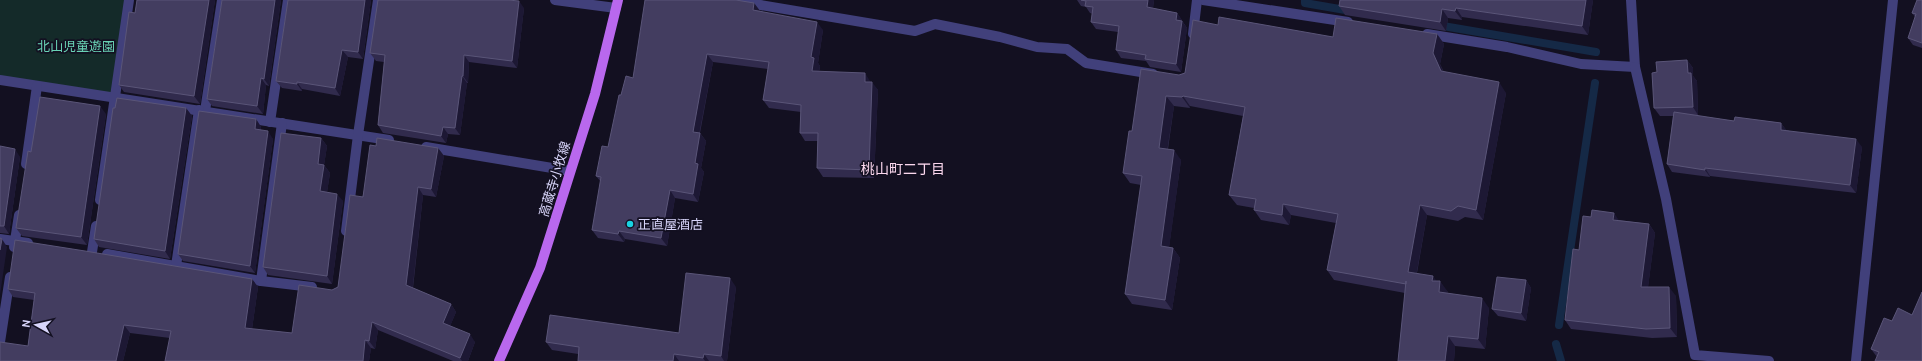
<svg xmlns="http://www.w3.org/2000/svg" width="1922" height="361" font-family="Cabin,'Noto Sans JP',sans-serif">
  <style>
    .green { fill: #142a29 }
    .lines { fill: none; stroke-linecap: round; stroke-linejoin: round }
    .stream { stroke: #152946; stroke-width: 8 }
    .minor { stroke: #41407b; stroke-width: 10 }
    .major { stroke: #b968ee; stroke-width: 10 }
    .wall { fill: #312b4d }
    .shaded-wall { fill: #1d1834 }
    .building { fill: #433d60; stroke: #5a5578 }
    .poi-dot { fill: #19d3e2; stroke: #131021; stroke-width: 1.5 }
    .labels { text-anchor: middle; stroke-width: 3.5; stroke-linejoin: round; paint-order: stroke }
    .park-label { font-size: 13px; fill: #69d2b5; stroke: #131021 }
    .street-label { font-size: 13px; fill: #d8d5fa; stroke: #131021 }
    .poi-label { font-size: 13px; fill: #d8d5fa; stroke: #131021; text-anchor: start }
    .neighbourhood-label { font-size: 14px; fill: #fbd7ee; stroke: #131021 }
  </style>
  <rect width="100%" height="100%" fill="#131021"/>
  <path class="green" d="M0,0H129L114,97L0,80Z"/>
  <g class="lines">
    <g class="stream">
      <path d="M1305,0V3L1351,11"/>
      <path d="M1437,25L1596,52"/>
      <path d="M1559,325L1595,83"/>
      <path d="M1556,344L1561,361"/>
    </g>
    <g class="minor">
      <path d="M555,0L616,8"/>
      <path d="M731,0L915,31L935,24L1000,37L1037,47L1067,49L1086,63L1153,74"/>
      <path d="M1203,0L1348,22"/>
      <path d="M1193,34L1197,0"/>
      <path d="M1427,34L1507,47L1581,64L1635,67L1631,0"/>
      <path d="M1635,67L1666,199L1695,355L1769,361"/>
      <path d="M0,80L389,140"/>
      <path d="M205,111L222,0"/>
      <path d="M270,122L288,0"/>
      <path d="M426,147L570,171"/>
      <path d="M26,164L37,86"/>
      <path d="M100,200L129,0"/>
      <path d="M346,231L358,135L378,0"/>
      <path d="M0,239L28,243"/>
      <path d="M14,247L19,215"/>
      <path d="M92,252L96,226"/>
      <path d="M107,254L261,281L312,287"/>
      <path d="M176,266L199,110"/>
      <path d="M261,281L282,123"/>
      <path d="M0,342L10,277"/>
      <path d="M1856,361L1893,0"/>
    </g>
    <path class="major" d="M499,361L540,268L595,94L618,0"/>
  </g>
  <g class="wall">
    <path d="M137,0H215L200,104L124,92L119,85L135,13Z"/>
    <path d="M222,0H281L269,86L266,85L263,114L212,106L207,99Z"/>
    <path d="M288,0H371L363,59L348,57L340,96L302,89V91L282,88L276,81Z"/>
    <path d="M1077,0H1154L1153,8L1177,13L1187,28L1181,72L1150,67L1146,61L1121,58L1116,50L1118,32L1096,29L1091,22L1093,14L1090,13L1086,7L1081,6Z"/>
    <path d="M1340,0H1593L1588,35L1462,17V20L1448,18L1446,31L1345,15L1339,6Z"/>
    <path d="M1922,0V48L1913,45L1908,38L1915,17L1912,13Z"/>
    <path d="M754,3L760,11L823,30L818,63L820,66L819,72L870,81V82L878,90L874,178L823,177L817,168L818,141H805L800,133L801,112L769,108L763,100L768,69L713,62L700,133L706,141L701,168L704,172L698,202L675,198L667,246L625,239L624,242L598,238L592,230L601,182L596,176L608,147L621,95L633,78Z"/>
    <path d="M524,8L517,68L469,62L468,83H467L460,135L448,134L446,143L383,133L378,125L384,62L376,61L370,53Z"/>
    <path d="M1218,25L1333,37L1437,34L1444,44L1440,64L1444,72L1506,93L1483,220L1465,217L1458,221L1427,215L1417,273L1436,281L1448,292L1447,293L1489,308L1485,349L1455,346L1454,361H1398L1405,293L1334,280L1327,270L1336,223L1291,215L1289,225L1261,220L1254,210V208L1237,205L1229,195L1243,116L1190,106V108L1174,106L1168,149L1181,160L1169,247L1173,248L1180,258L1172,310L1132,304L1125,294L1141,185L1130,183L1123,173L1132,131L1179,75L1185,73Z"/>
    <path d="M1687,60L1693,68V76L1697,81L1698,115H1693L1734,121L1781,123L1786,130L1862,147L1856,193L1710,176V177L1672,172L1667,164L1673,116H1660L1654,108L1657,72Z"/>
    <path d="M186,108L192,116L170,259L99,247L94,239Z"/>
    <path d="M106,114L87,245L22,236L16,228L31,152Z"/>
    <path d="M256,119L261,127V130L273,139L255,273L183,261L178,254Z"/>
    <path d="M321,138L327,146L324,165L330,173L327,192L343,201L332,284L268,275L263,267Z"/>
    <path d="M0,146L20,157L9,234L0,233Z"/>
    <path d="M376,146L438,148L444,156L436,197L423,195L413,288L451,304L456,312L450,326L475,342L468,361H453L378,330L375,349L371,348L369,361H165L170,338L130,333L123,361H0L28,346L34,300L13,297L8,289L252,279L258,287L252,329L292,333L332,290L338,287Z"/>
    <path d="M1619,220L1649,224L1655,233L1648,287L1676,296L1677,337L1652,338L1571,329L1565,320L1579,250Z"/>
    <path d="M1526,280L1531,288L1526,321L1498,316L1492,309Z"/>
    <path d="M736,287L727,361H578V354L552,350L546,342L679,333Z"/>
    <path d="M1892,321L1922,361L1877,357L1871,349Z"/>
  </g>
  <g class="shaded-wall">
    <path d="M209,0H215L200,104L194,96Z"/>
    <path d="M275,0H281L269,86L264,79Z"/>
    <path d="M365,0H371L363,59L358,52Z"/>
    <path d="M1148,0H1154L1152,14L1147,7Z"/>
    <path d="M1586,0H1593L1588,35L1582,26Z"/>
    <path d="M519,1L524,8L517,68L512,61Z"/>
    <path d="M754,3L760,11L753,10Z"/>
    <path d="M1456,8L1462,17V20L1455,11Z"/>
    <path d="M1442,9L1448,18L1446,31L1440,22Z"/>
    <path d="M1177,13L1182,20L1181,27L1176,20Z"/>
    <path d="M1182,21L1187,28L1181,72L1176,64Z"/>
    <path d="M817,22L823,30L818,63L820,66L817,80L812,71L811,57Z"/>
    <path d="M1437,34L1444,44L1440,64L1448,82L1441,71L1433,53Z"/>
    <path d="M342,50L348,57L340,96L335,88Z"/>
    <path d="M707,54L713,62L698,140L693,132Z"/>
    <path d="M464,55L469,62L468,83L463,76Z"/>
    <path d="M1687,60L1693,68V76L1697,81L1698,115L1693,107L1688,73Z"/>
    <path d="M865,73L870,81V90L865,82Z"/>
    <path d="M462,76L467,83L460,135L455,128Z"/>
    <path d="M261,78L266,85L263,114L257,106Z"/>
    <path d="M297,82L302,89V91L297,84Z"/>
    <path d="M872,82L878,90L874,178L869,170Z"/>
    <path d="M1499,82L1506,93L1483,220L1476,210Z"/>
    <path d="M1166,96L1174,106L1166,158L1159,148Z"/>
    <path d="M1183,96L1190,106V108L1182,97Z"/>
    <path d="M100,106L106,114L87,245L81,237Z"/>
    <path d="M186,108L192,116L170,259L165,251Z"/>
    <path d="M256,119L261,127L260,137L255,129Z"/>
    <path d="M1781,123L1787,131L1781,130Z"/>
    <path d="M443,127L448,134L446,143L441,136Z"/>
    <path d="M268,131L273,139L255,273L250,266Z"/>
    <path d="M700,133L706,141L701,168L704,172L698,202L693,194L695,163Z"/>
    <path d="M321,138L327,146L323,172L318,164Z"/>
    <path d="M1856,139L1862,147L1856,193L1850,185Z"/>
    <path d="M438,148L444,156L436,197L431,189Z"/>
    <path d="M15,149L20,157L9,234L4,226Z"/>
    <path d="M1174,150L1181,160L1168,256L1161,246Z"/>
    <path d="M324,165L330,173L326,199L320,191Z"/>
    <path d="M1705,168L1710,176V177L1705,170Z"/>
    <path d="M418,187L423,195L412,293L406,285Z"/>
    <path d="M670,190L675,198L667,246L661,238Z"/>
    <path d="M337,194L343,201L332,284L327,276Z"/>
    <path d="M1283,204L1291,215L1289,225L1282,215Z"/>
    <path d="M1420,205L1427,215L1415,282L1408,272Z"/>
    <path d="M1614,213L1620,222L1613,220Z"/>
    <path d="M1649,224L1655,233L1647,296L1641,287Z"/>
    <path d="M619,231L625,239L624,242L618,234Z"/>
    <path d="M2,239L7,247L0,295V250Z"/>
    <path d="M1173,248L1180,258L1172,310L1165,300Z"/>
    <path d="M1433,276L1440,286L1432,281Z"/>
    <path d="M730,278L736,287L727,361H724L721,356Z"/>
    <path d="M252,279L258,287L251,336L245,328Z"/>
    <path d="M1526,280L1531,288L1526,321L1521,313Z"/>
    <path d="M1440,281L1448,292L1447,302L1439,292Z"/>
    <path d="M1669,287L1676,296L1677,337L1670,328Z"/>
    <path d="M1482,298L1489,308L1485,349L1478,339Z"/>
    <path d="M451,304L456,312L448,331L443,323Z"/>
    <path d="M372,322L378,330L375,349L369,341Z"/>
    <path d="M124,325L130,333L123,361H116Z"/>
    <path d="M470,334L475,342L468,361H462L460,358Z"/>
    <path d="M1448,336L1455,346L1454,361H1445Z"/>
    <path d="M365,340L371,348L369,361H363Z"/>
    <path d="M674,354L679,361H673Z"/>
    <path d="M704,354L709,361H705L703,358Z"/>
  </g>
  <g class="building">
    <path d="M137,0H209L194,96L119,85L129,12L135,13Z"/>
    <path d="M222,0H275L264,79L261,78L257,106L207,99Z"/>
    <path d="M288,0H365L358,52L342,50L335,88L297,82V84L276,81Z"/>
    <path d="M378,0H508L519,1L512,61L464,55L463,76H462L455,128L443,127L441,136L378,125L385,55L370,53Z"/>
    <path d="M645,0H736L754,3L753,10L817,22L811,57L814,58L812,71L865,73V82H872L869,170L817,168L818,133H800L801,105L763,100L769,62L707,54L693,132L700,133L695,163L698,164L693,194L670,190L661,238L619,231L618,234L592,230L601,177L596,176L602,146L608,147L619,95H621L626,76L633,78Z"/>
    <path d="M1081,0H1148L1147,7L1177,13L1176,20L1182,21L1176,64L1145,59L1146,55L1116,50L1119,26L1091,22L1093,7L1085,6L1086,1Z"/>
    <path d="M1340,0H1586L1582,26L1456,8L1455,11L1442,9L1440,22L1339,6Z"/>
    <path d="M1917,0H1922V43L1908,38L1916,14L1912,13Z"/>
    <path d="M1219,17L1333,37L1336,18L1437,34L1433,53L1441,71L1499,82L1476,210L1458,206L1451,211L1420,205L1408,272L1433,276L1432,281H1440L1439,292L1482,298L1478,339L1448,336L1445,361H1398L1406,281V284L1327,270L1338,214L1283,204L1282,215L1254,210L1256,199L1229,195L1245,107L1183,96L1182,97L1166,96L1159,148L1174,150L1161,246L1173,248L1165,300L1125,294L1142,176L1123,173L1129,131H1132L1141,69L1179,75L1185,73L1193,20L1218,25Z"/>
    <path d="M1687,60L1688,73H1691L1693,107L1654,108L1652,73L1657,72L1656,62Z"/>
    <path d="M40,97L100,106L81,237L16,228L28,151L31,152Z"/>
    <path d="M117,98L186,108L165,251L94,239L113,108H115Z"/>
    <path d="M199,111L256,119L255,129L268,131L250,266L178,254Z"/>
    <path d="M1674,112L1734,121L1735,117L1781,123V130L1856,139L1850,185L1705,168V170L1667,164Z"/>
    <path d="M281,133L321,138L318,164L324,165L320,191L337,194L327,276L263,267Z"/>
    <path d="M377,138L438,148L431,189L418,187L406,285L451,304L443,323L470,334L460,358L372,322L369,341L365,340L363,361H165L171,331L124,325L116,361H0V342L28,346L35,293L8,289L15,240L85,251L252,279L245,328L292,333L299,285L332,290L338,287L350,195L363,197L370,145L376,146Z"/>
    <path d="M0,146L15,149L4,226H0Z"/>
    <path d="M1592,210L1614,213L1613,220L1649,224L1641,287H1669L1670,328L1646,329L1565,320L1573,249L1579,250L1583,216L1591,217Z"/>
    <path d="M0,238L2,239L0,250Z"/>
    <path d="M686,273L730,278L721,356L704,354L703,358L674,354L673,361H578L579,347L546,342L550,315L679,333Z"/>
    <path d="M1497,277L1526,280L1521,313L1492,309Z"/>
    <path d="M1922,292V361H1875L1879,352L1871,349L1884,318L1892,321L1898,308L1912,315Z"/>
  </g>
  <circle class="poi-dot" cx="630" cy="224" r="4"/>
  <g class="labels">
    <g class="park-label">
      <text x="76" y="51">北山児童遊園</text>
    </g>
    <g class="street-label">
      <text transform="translate(554 179) rotate(-73)" y="5">高蔵寺小牧線</text>
    </g>
    <g class="poi-label">
      <text x="638" y="229">正直屋酒店</text>
    </g>
    <g class="neighbourhood-label">
      <text x="903" y="174">桃山町二丁目</text>
    </g>
  </g>
  <g transform="translate(36 325) rotate(278)" stroke="#131021" stroke-width="3" paint-order="stroke">
  <path d="M0-3L7 15L0 10L-7 15Z" fill="#d8d5fa"/>
  <text y="-6" font-size="11" font-weight="bold" text-anchor="middle" fill="#d8d5fa">N</text>
  </g>
</svg>
